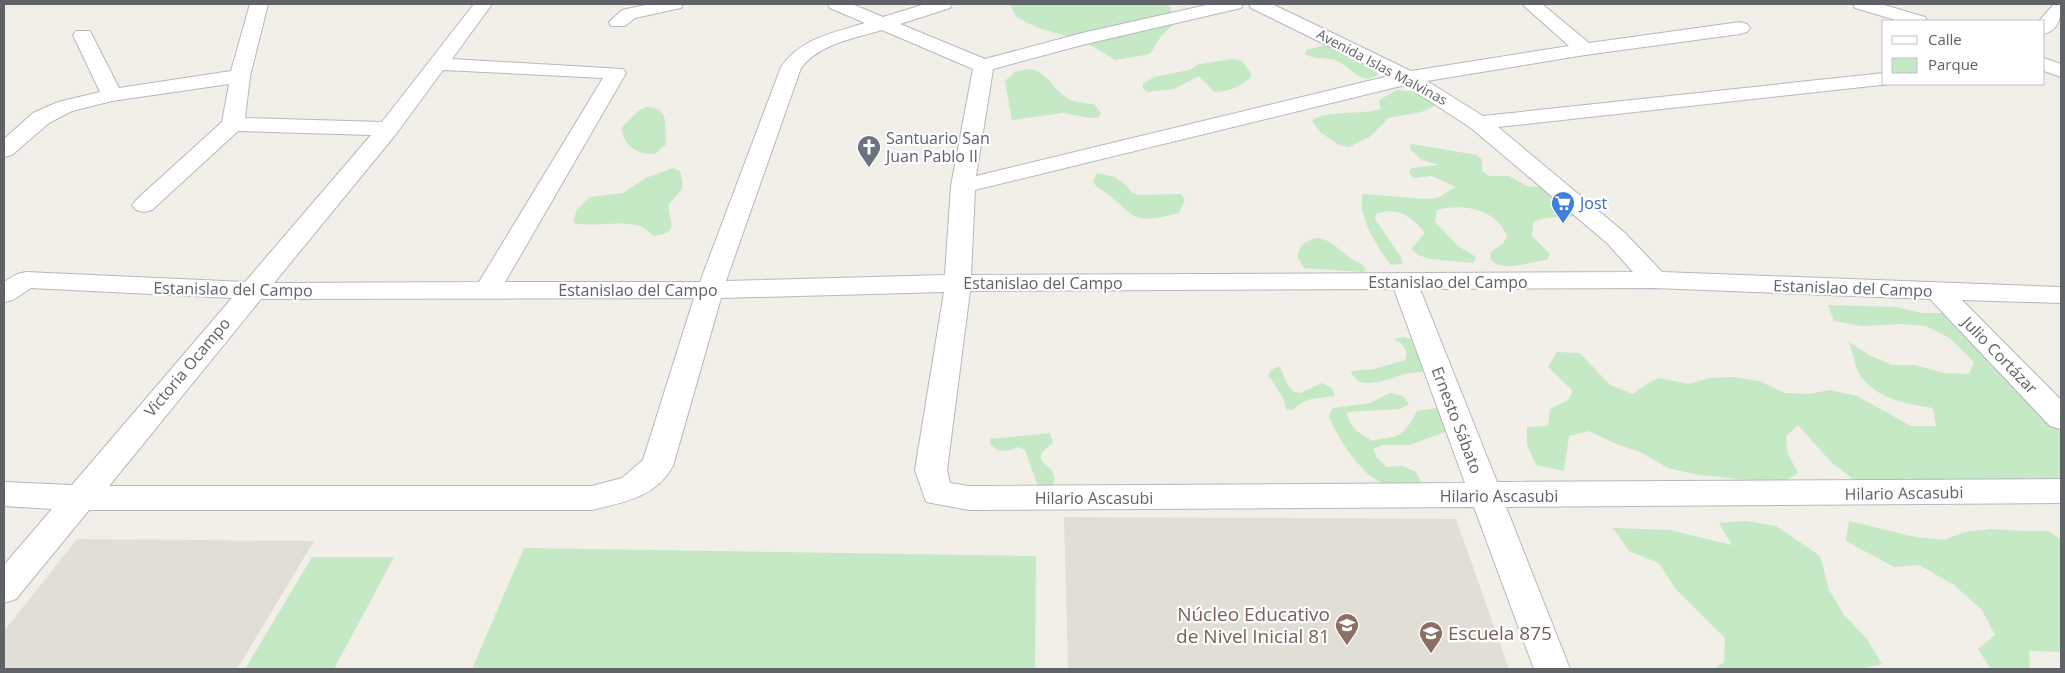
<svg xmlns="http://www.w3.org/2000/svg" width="2065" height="673" font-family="'Open Sans',sans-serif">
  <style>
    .education { fill: #e1ded6 }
    .green { fill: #c5e8c5 }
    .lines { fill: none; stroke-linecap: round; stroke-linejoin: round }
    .street-casing { stroke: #b5b8bc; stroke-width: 2 }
    .street { fill: #fff; fill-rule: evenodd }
    .labels { text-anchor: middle; stroke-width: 4.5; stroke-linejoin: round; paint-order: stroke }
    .far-street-label { font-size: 14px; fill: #5f6368; stroke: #fff }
    .worship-label { font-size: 16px; fill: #5b616d; stroke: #fff; text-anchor: start }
    .shop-label { font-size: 16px; fill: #366cbe; stroke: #fff; text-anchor: start }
    .street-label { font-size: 16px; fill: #5f6368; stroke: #fff }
    .near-education-label { font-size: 19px; fill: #785e54; stroke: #fff; text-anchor: end }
  </style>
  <rect width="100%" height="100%" fill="#f1efe8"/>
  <g class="education">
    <path d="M1064,517L1456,519L1509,669H1068Z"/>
    <path d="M77,539L314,541L237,669H4V631Z"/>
  </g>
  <g class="green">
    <path d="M1010,4H1169L1175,23L1161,36L1150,54L1115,60L1082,40L1038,28L1016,17Z"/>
    <path d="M1325,45H1330L1382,71C1361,91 1353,66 1335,60C1325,57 1314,60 1305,54L1306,50Z"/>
    <path d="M1233,59L1242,61L1251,73V77C1239,87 1229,92 1214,92L1199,76L1174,89L1147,92L1143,88V83L1155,77L1189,70L1199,64Z"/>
    <path d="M1029,69C1048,72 1050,85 1063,95C1072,103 1083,103 1094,104L1101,113L1098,118H1090L1063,113L1012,120L1005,81L1015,72Z"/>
    <path d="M1397,90L1417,92L1437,105L1421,112L1388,118L1371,136L1349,147L1339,145L1320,132L1312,121C1323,110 1363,115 1381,109L1379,100Z"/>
    <path d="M647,107C671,108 664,126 666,144L655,154C639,155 622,146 622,127L638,111Z"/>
    <path d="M1411,144L1477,155L1482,160V171L1489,176H1509L1527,186L1547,188L1580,214C1565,221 1547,213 1533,223L1532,236L1550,254L1547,260C1527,261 1507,274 1491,260L1490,253L1504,242L1507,236C1496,209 1464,203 1437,210L1435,222L1458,246L1476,257L1474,263L1430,259L1418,255L1411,249L1425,233C1412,216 1397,206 1376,214L1375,219L1401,257L1402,264L1391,265C1378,248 1356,214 1363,194L1426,199L1437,198L1456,187L1432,176L1414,178L1409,173L1411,168L1439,165L1422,160L1410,149Z"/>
    <path d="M673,168L680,171C686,191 681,190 669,204C667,221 683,233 653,236C638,214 597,229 573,223L577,209L590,197L623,193L646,178Z"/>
    <path d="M1097,173L1115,177L1127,186L1131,192L1139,195L1181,194L1185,200L1179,213C1124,228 1137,211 1097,187L1093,182Z"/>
    <path d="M1317,238C1333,239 1345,258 1362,264L1366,271L1362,272L1304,268L1298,258C1298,245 1305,241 1317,238Z"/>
    <path d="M1828,305L1896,307L1922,313H1944L2052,402L2061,421V486L1937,485L1906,478L1886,485L1857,482L1832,463L1798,425L1786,436L1787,452L1798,473L1781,483L1698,475L1668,468L1642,453L1614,443L1589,431L1569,436L1564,471L1536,465L1527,445V427L1548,426L1550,409L1568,400L1573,391L1548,367L1557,352L1580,353L1610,385L1633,394L1648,383L1659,378L1689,384L1710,378L1733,377L1759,381L1785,393L1809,394L1830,390L1857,396L1911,426H1936L1933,408C1907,404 1876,399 1860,375C1856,370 1852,350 1849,342L1869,355L1892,365H1915L1944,373L1969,374L1974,362L1951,339L1926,326L1902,324L1861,326L1834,321Z"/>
    <path d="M1403,337L1416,340L1425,371C1418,373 1411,372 1405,374C1389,378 1358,394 1351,371L1374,369L1405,360C1409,349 1403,344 1394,339Z"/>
    <path d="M1280,367L1287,384L1294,392L1300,393L1322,383L1332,388L1335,396L1311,399L1301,403L1292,410L1286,409L1283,398L1268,374L1274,368Z"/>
    <path d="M1390,393L1403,396L1409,404L1400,409L1347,412C1348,427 1360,434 1373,441C1380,438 1391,438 1396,436C1406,432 1413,419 1417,411L1442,407L1454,429L1409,445H1383L1373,449L1377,458L1387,467L1402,466L1416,472L1422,484C1411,484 1397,486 1386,484C1363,479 1337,437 1329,416L1333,408L1370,403Z"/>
    <path d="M1050,433L1053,442C1050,447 1044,449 1042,453C1034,465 1063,467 1052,487L1038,486L1025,450L1018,447C1008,452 998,453 990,444V439Z"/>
    <path d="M1746,521L1776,526L1820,556L1829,590L1844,615L1867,639L1882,664L1862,669H1714L1724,662L1725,638L1675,588L1659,563L1629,551L1613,528L1670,530L1732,545L1719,523Z"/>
    <path d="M1849,521L1915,537L1944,540L1965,532L1992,529L2021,531H2048L2061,539V652L2029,651L2030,669H1991L1978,649L1995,635L1982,610L1954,585L1919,565L1894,567L1846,541Z"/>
    <path d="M524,548L1036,556L1035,669H472Z"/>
    <path d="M312,557H394L334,669H245Z"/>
  </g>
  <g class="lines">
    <g class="street-casing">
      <g id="street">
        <path d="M250,4H268L250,76L245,118L382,122L474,4H492L452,59L623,69L626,73L505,282H700L781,67C801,38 833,33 865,23L830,8L828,4H852L883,17L925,4H952L950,8L900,24L985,59L1082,33L1211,4H1243L1241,8L1086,44L993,69L976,176L1389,76L1251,8L1249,4H1272L1411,71L1569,46L1522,4H1542L1589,43L1740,22L1747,24L1750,28L1747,32L1740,34L1585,55L1427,81L1483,116L1884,73V84H1890L1498,127L1625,233L1662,272L2061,287V303L1962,300L2061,400V429L2050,426L1930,299L1655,288L1420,289L1497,482L2061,479V503L1506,507L1570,669H1534L1474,507L969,510L926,502L915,470L944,292L721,298L673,466C655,498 624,502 592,510H89L16,599L4,603V565L52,509L4,506V482L72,485L232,298L31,288L13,300L4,302V282L17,274L26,272L245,282L371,135L238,131L152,210L144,212L136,210L132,205L136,200L222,122L229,84L112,101L72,111L49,123L12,155L4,157V139L33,113L58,102L100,92L73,35L76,31H90L119,88L231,71ZM882,30L973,69L951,186L945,275L726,281L801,68C819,44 855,38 882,30ZM443,70L603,78L479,282L274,283L396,134ZM1405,85L1471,128L1607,243L1633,272L971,275L975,190ZM1394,289L1465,483L969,486L950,483L947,470L970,291ZM694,298L643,460L622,478L592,486H109L261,299Z"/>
        <path d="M650,4H683L681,8L635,18L625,26H611L609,22L622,10Z"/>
        <path d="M1853,4H1881L1925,17L1927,21H1899L1855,8Z"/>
        <path d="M2054,4H2061C2061,17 2059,30 2044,34V21H2039Z"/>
        <path d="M2044,58L2061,64V77L2044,71Z"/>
      </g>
    </g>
    <use href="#street" class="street"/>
  </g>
  <defs>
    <g id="church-pin" transform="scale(1.25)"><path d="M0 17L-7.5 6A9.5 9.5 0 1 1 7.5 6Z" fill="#6b7280" stroke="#fff"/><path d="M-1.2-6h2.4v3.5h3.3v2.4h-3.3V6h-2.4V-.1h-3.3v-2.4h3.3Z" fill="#fff"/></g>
    <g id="supermarket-pin" transform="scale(1.25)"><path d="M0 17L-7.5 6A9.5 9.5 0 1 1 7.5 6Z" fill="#3f7fe0" stroke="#fff"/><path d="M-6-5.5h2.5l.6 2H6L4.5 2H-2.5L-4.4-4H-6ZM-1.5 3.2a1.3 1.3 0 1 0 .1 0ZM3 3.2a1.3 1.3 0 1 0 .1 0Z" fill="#fff"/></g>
    <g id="school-pin" transform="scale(1.25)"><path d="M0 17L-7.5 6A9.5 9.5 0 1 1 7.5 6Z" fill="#8d6e63" stroke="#fff"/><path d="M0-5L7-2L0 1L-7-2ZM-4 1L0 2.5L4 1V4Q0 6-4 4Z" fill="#fff"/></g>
  </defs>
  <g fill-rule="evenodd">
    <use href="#church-pin" x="869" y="147"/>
    <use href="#supermarket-pin" x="1563" y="203"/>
    <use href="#school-pin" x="1347" y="625"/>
    <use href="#school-pin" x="1431" y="633"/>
  </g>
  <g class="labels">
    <g class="far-street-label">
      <text transform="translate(1382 67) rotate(28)" y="5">Avenida Islas Malvinas</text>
    </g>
    <g class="worship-label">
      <text x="886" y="144">Santuario San<tspan x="886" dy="18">Juan Pablo II</tspan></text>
    </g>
    <g class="shop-label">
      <text x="1580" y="209">Jost</text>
    </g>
    <g class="street-label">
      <text x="1448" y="288">Estanislao del Campo</text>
      <text x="1043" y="289">Estanislao del Campo</text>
      <text transform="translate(1853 288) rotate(2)" y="6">Estanislao del Campo</text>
      <text transform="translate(233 289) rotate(1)" y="6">Estanislao del Campo</text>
      <text x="638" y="296">Estanislao del Campo</text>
      <text transform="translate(2000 355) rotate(46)" y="6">Julio Cortázar</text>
      <text transform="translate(187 367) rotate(-50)" y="6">Victoria Ocampo</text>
      <text transform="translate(1457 420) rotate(69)" y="6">Ernesto Sábato</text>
      <text transform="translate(1904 493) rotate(-1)" y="6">Hilario Ascasubi</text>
      <text x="1499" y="502">Hilario Ascasubi</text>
      <text x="1094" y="504">Hilario Ascasubi</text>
    </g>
    <g class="near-education-label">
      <text x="1330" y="621">Núcleo Educativo<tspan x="1330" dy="22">de Nivel Inicial 81</tspan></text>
      <text x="1448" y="640" text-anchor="start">Escuela 875</text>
    </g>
  </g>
  <rect width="2065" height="673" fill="none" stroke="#5f6368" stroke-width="10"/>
  <rect x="1882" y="20" width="162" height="65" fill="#ffffff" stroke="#bfc1c3"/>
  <rect x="1892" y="36" width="25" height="8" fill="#ffffff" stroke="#bfc1c3"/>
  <text x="1928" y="45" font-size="15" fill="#5f6368">Calle</text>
  <rect x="1892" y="58" width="25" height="15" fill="#c5e8c5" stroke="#bfc1c3"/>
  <text x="1928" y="70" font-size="15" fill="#5f6368">Parque</text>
</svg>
